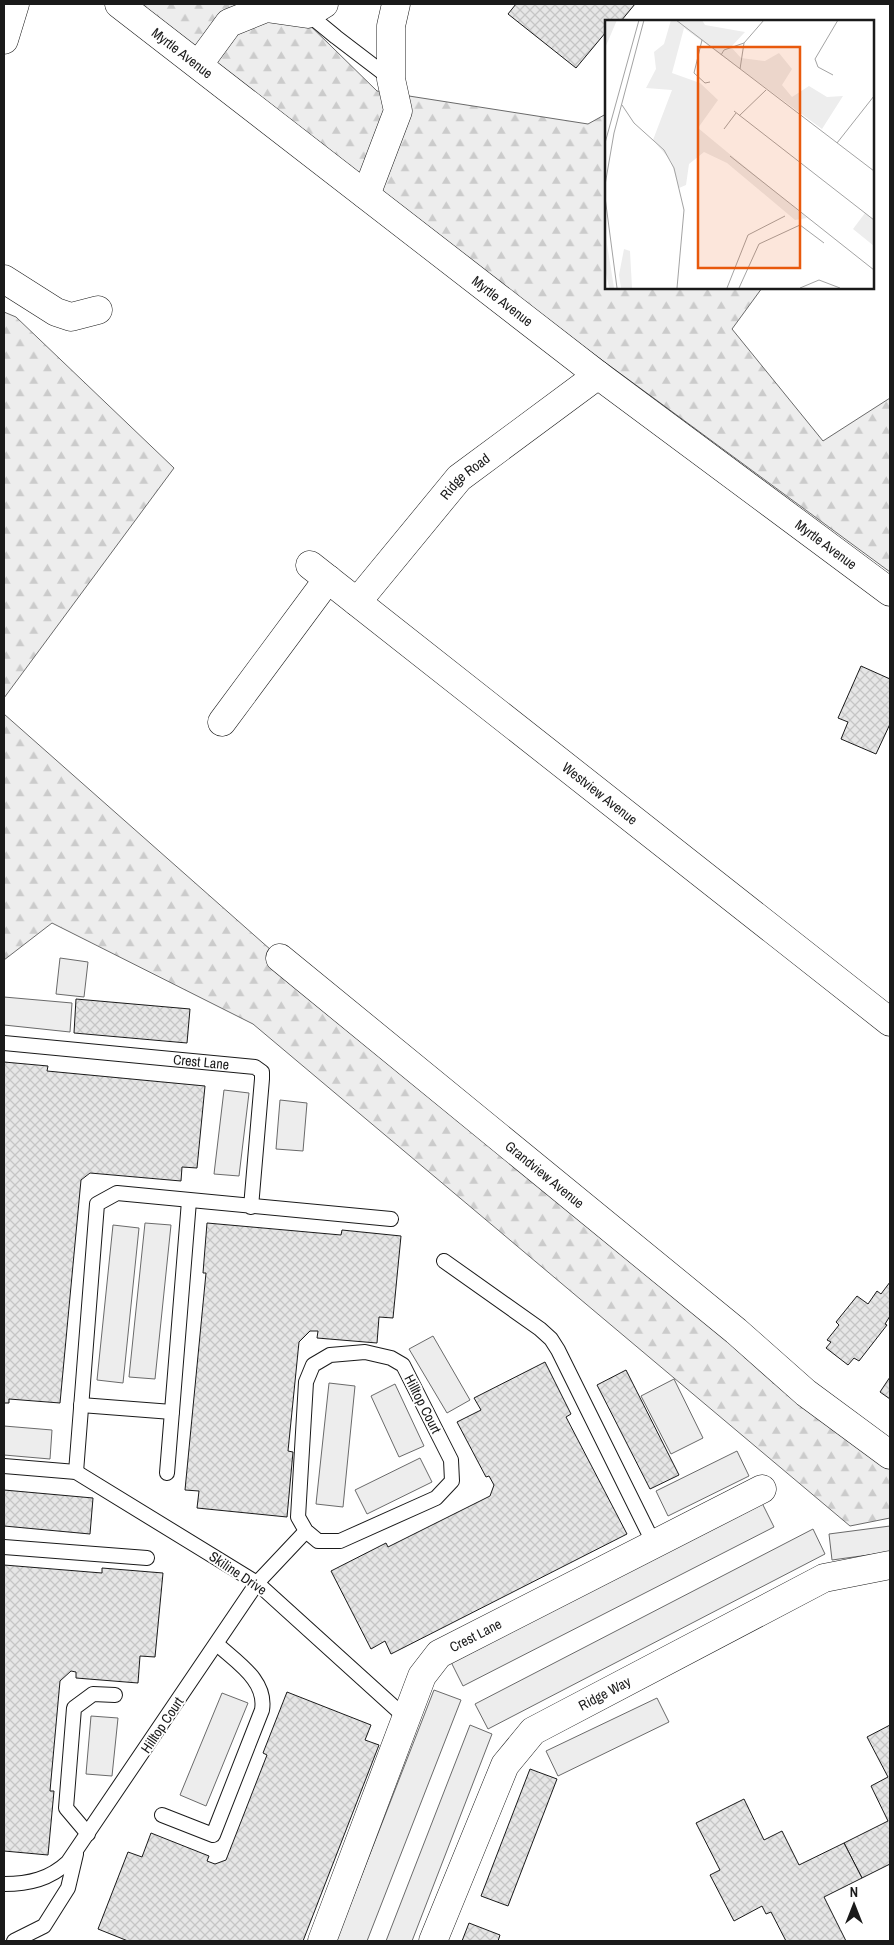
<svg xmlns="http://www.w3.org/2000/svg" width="894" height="1945" font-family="'Archivo Narrow',sans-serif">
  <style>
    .forest { fill: url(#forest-firs); stroke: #6a6a6a }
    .built { fill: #ededed; stroke: #6a6a6a }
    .building { fill: url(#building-cross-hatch); stroke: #1a1a1a }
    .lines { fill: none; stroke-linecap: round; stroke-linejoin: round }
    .lane-casing { stroke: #1a1a1a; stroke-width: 16 }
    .street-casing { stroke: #1a1a1a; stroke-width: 29 }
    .lane { stroke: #fff; stroke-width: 14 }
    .street { stroke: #fff; stroke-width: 28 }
    .labels { text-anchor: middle; stroke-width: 4; stroke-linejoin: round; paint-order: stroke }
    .street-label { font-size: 14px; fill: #1a1a1a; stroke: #fff }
    .inset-road { fill: none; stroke: #a3a3a3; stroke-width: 1 }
    .view { fill: #e8590c; fill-opacity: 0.15; stroke: #e8590c; stroke-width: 2.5 }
    .inset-edge { fill: none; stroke: #1a1a1a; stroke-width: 2.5 }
  </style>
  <defs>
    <pattern id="forest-firs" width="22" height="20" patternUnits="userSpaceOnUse" patternTransform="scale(1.25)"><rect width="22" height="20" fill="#ededed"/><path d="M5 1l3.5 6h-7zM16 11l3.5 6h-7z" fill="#cbcbcb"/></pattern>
    <pattern id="building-cross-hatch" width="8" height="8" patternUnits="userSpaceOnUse" patternTransform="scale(1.25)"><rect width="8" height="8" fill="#e6e6e6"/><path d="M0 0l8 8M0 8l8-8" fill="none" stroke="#c5c5c5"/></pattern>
  </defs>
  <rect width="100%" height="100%" fill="#fff"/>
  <g class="forest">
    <path d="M118,4H288L377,91L588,124L606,114V288H762L732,329L823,441L890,398V572Z"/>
    <path d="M4,312L16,317L174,468L4,698Z"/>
    <path d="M4,714L280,958L890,1455V1518L850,1526L253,1024L52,923L4,960Z"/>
  </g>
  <g class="built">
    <path d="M60,958L88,962L84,997L56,994Z"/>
    <path d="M4,997L72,1003L70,1032L4,1025Z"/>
    <path d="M224,1090L249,1093L239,1176L214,1174Z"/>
    <path d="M280,1100L307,1103L303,1151L276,1149Z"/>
    <path d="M145,1223L171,1225L155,1379L129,1377Z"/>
    <path d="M113,1225L139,1228L123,1383L97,1380Z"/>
    <path d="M433,1336L470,1400L447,1413L409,1349Z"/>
    <path d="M674,1379L703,1438L671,1454L641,1396Z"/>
    <path d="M329,1383L355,1386L343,1507L316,1504Z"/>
    <path d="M395,1384L424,1446L399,1457L371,1396Z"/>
    <path d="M4,1426L52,1430L50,1459L4,1455Z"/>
    <path d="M737,1451L749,1476L668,1516L656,1491Z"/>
    <path d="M420,1458L432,1482L367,1514L355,1490Z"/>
    <path d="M762,1503L774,1527L463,1686L451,1662Z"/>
    <path d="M890,1526V1552L832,1560L829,1534Z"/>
    <path d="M813,1529L825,1554L488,1729L475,1704Z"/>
    <path d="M434,1690L461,1700L367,1941H336Z"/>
    <path d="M222,1693L248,1703L206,1806L180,1795Z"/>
    <path d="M657,1698L669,1722L558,1776L546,1751Z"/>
    <path d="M91,1716L118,1718L112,1776L86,1774Z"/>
    <path d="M470,1725L492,1734L412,1941H386Z"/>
  </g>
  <g class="building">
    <path d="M516,4H635L621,21H606V32L576,68L508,14Z"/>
    <path d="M861,666L890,679V724L876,754L841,739L848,722L838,718Z"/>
    <path d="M76,999L190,1009L187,1043L74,1033Z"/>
    <path d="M4,1062L48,1066L47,1071L205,1086L197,1168L182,1167L181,1181L90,1173L81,1180L60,1403L9,1399V1403H4Z"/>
    <path d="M207,1223L341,1235L342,1230L401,1236L393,1318L379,1317L377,1343L317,1338L318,1331H310L299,1342L288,1451L293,1452L287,1517L197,1508L199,1491L185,1490L206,1273H203Z"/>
    <path d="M890,1282V1316L885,1324L887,1325L859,1361L854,1358L848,1365L826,1348L831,1342L827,1340L839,1325L836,1322L857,1296L868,1304L877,1291L881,1294Z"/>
    <path d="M545,1362L571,1414L566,1417L627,1534L391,1654L385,1641L371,1649L331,1571L386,1543L388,1547L490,1496L494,1485L489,1476L486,1477L457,1422L481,1410L474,1398Z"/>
    <path d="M626,1370L679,1475L650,1489L597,1385Z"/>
    <path d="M890,1377V1399L880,1392Z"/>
    <path d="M4,1490L93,1498L90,1534L4,1526Z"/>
    <path d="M4,1565L102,1573V1568L163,1573L155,1657L140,1656L138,1683L76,1678V1672L71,1671L60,1681L50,1791H54L48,1855L4,1851Z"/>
    <path d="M287,1692L371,1725L365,1740L379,1745L303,1941H128L98,1929L128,1852L142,1857L151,1833L209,1856L207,1861L215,1864L226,1860L267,1755L263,1753Z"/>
    <path d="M890,1725V1864L862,1878L844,1843L888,1821L871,1786L888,1777L867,1737Z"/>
    <path d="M530,1769L557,1779L508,1906L481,1896Z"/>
    <path d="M744,1799L764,1840L782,1831L799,1865L844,1843L862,1878L824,1897L846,1941H786L771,1912L766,1914L762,1906L734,1921L710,1875L720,1870L696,1823Z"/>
    <path d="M469,1923L500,1935L498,1941H462Z"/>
  </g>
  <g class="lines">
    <g class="lane-casing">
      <g id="lane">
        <path d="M308,14L336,37L391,79"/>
        <path id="s1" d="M4,1043L255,1067L262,1072V1079L251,1207"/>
        <path d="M444,1261L540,1329L551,1339L558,1350L654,1544"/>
        <path d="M365,1352L391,1358L403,1365L451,1460L452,1481L436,1498L340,1541H318L306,1531L298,1517L306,1382L313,1365L330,1355Z"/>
        <path d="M81,1405L172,1412"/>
        <path d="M4,1466L76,1472L257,1583L405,1717"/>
        <path d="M76,1472L97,1204L117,1193L391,1219"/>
        <path d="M167,1473L189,1201"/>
        <path d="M4,1547L147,1558"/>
        <path d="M162,1815L213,1835L262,1710C267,1680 236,1662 217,1644"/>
        <path d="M88,1834L66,1808L74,1708L93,1694L115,1695"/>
        <path d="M4,1884C29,1884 50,1879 68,1862L257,1583L306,1531"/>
        <path d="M14,1941L44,1926L68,1888L76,1854"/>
      </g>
    </g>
    <g class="street-casing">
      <g id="street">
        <path id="s2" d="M119,4L598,375L890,592"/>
        <path d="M4,40L15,4"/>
        <path d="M199,64L229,23L266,8L308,14L324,4"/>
        <path d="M366,195L398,111L391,79V26L396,4"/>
        <path d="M4,279L56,312L71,317L98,310"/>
        <path id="s3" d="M310,565L890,1022"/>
        <path id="s4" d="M357,602L459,478L598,375"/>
        <path d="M222,722L328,579"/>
        <path id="s5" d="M280,958L736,1331L806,1393L890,1455"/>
        <path id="s6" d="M322,1941L422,1676L439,1654L762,1489"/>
        <path id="s7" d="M433,1941L505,1765L533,1731L824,1578L890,1565"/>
      </g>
    </g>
    <use href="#lane" class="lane"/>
    <use href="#street" class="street"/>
  </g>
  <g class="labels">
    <g class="street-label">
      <text dy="5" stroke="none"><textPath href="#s2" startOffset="80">Myrtle Avenue</textPath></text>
      <text dy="5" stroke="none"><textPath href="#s2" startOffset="485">Myrtle Avenue</textPath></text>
      <text dy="5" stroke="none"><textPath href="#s4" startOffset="166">Ridge Road</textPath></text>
      <text dy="5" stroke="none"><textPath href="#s2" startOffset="890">Myrtle Avenue</textPath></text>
      <text dy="5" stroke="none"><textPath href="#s3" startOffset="369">Westview Avenue</textPath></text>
      <text dy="5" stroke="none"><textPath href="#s1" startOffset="198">Crest Lane</textPath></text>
      <text dy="5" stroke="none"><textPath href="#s5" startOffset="342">Grandview Avenue</textPath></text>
      <text transform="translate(423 1404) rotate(63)" y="5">Hilltop Court</text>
      <text transform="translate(238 1573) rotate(34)" y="5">Skiline Drive</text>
      <text dy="5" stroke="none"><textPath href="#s6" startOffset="352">Crest Lane</textPath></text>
      <text dy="5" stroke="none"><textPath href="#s7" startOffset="315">Ridge Way</textPath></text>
      <text transform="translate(162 1725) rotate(-56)" y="5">Hilltop Court</text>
    </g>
  </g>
  <g transform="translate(605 20)">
    <rect width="269" height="269" fill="#fff"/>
    <path d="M0,0H12L0,28ZM66,0H97L100,5L140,12L126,27L136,38L160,41L174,33L187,49L177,65L187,77L204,66L222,77L238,76L217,109L79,8L67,53L95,63L113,80L93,108L202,198L190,200L122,143L99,132L84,144L81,165L74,168L66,141L48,120L67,70L41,68L51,49L49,32L59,24ZM0,205L2,224L9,268H4L0,248ZM19,229L25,231L27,268H16L14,255Z" fill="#ededed"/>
    <path d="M260,193L269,200V226L248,209Z" fill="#ededed"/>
    <path class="inset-road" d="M71,0L269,151M97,20L89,53L100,63L105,62M116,35L119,30L139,23L159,0M135,49L139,23M228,55L213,47L210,39L233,0M17,85L29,103M129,91L269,200M134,96L161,70M29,103L59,130L69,148L79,190L72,268M119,109L131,93M0,123L34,0M232,123L269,76M125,136L269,250M0,165L9,113L39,0M0,177L12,268M122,268L143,215L180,196M134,268L154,224L195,205L219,223M195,268L214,260L235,268"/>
    <path class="view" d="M93,27H195V248H93Z"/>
    <rect width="269" height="269" class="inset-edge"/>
  </g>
  <rect width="894" height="1945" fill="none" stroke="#1a1a1a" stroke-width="10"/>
  <g transform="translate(854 1905)" stroke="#ffffff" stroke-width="4" paint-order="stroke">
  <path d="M0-4L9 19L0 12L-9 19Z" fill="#1a1a1a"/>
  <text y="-8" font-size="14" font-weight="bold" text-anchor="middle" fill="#1a1a1a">N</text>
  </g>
</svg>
